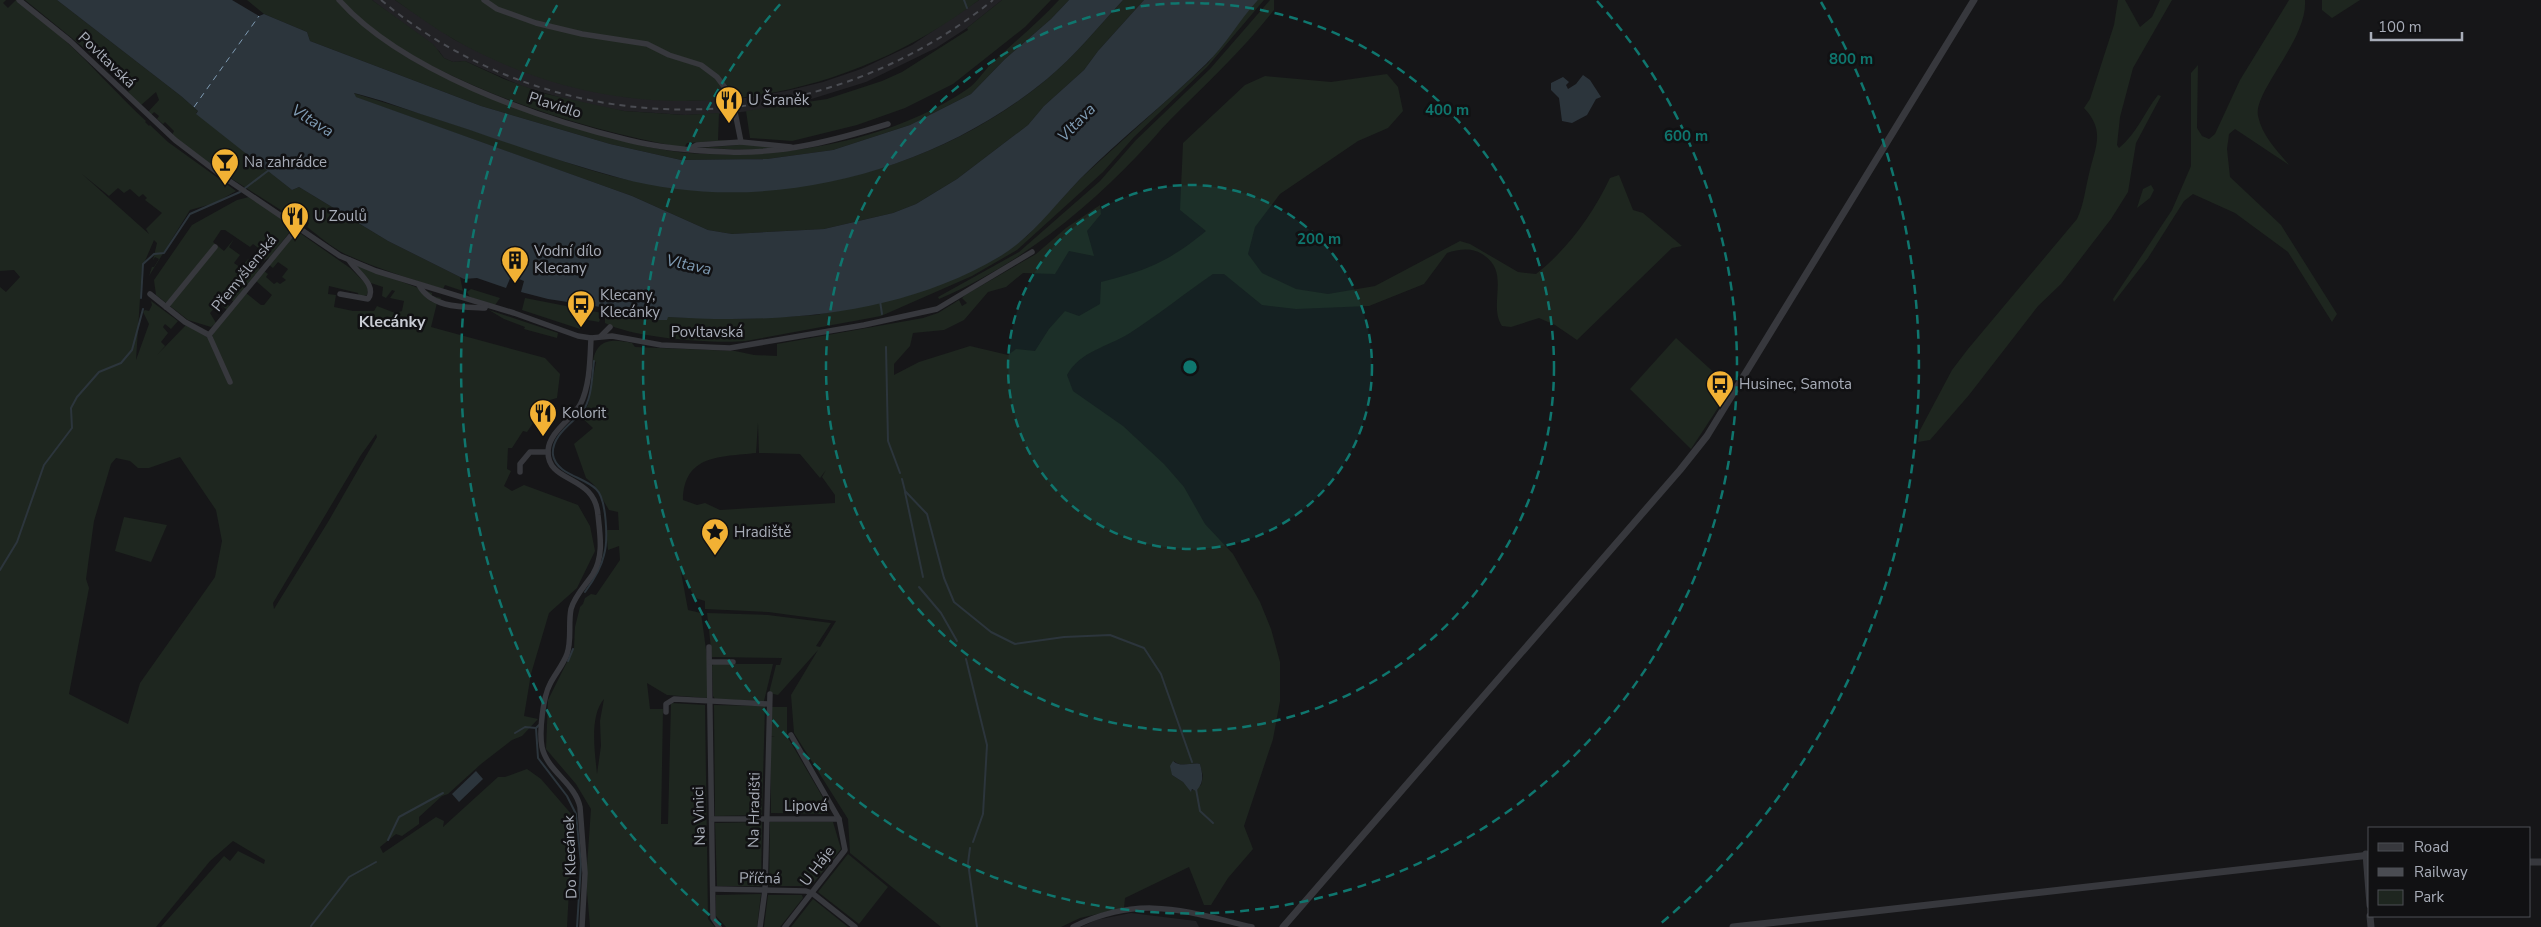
<svg xmlns="http://www.w3.org/2000/svg" width="2541" height="927" font-family="'Nunito Sans',sans-serif">
  <style>
    .built { fill: #222225 }
    .green { fill: #1e261f; fill-rule: evenodd }
    .water { fill: #2c353c }
    .lines { fill: none; stroke-linecap: round; stroke-linejoin: round }
    .stream { stroke: #2c353c; stroke-width: 2 }
    .ferry { stroke: #7f9bb3; stroke-width: 1; stroke-dasharray: 6 5; stroke-linecap: butt }
    .minor { stroke: #37383d; stroke-width: 5.5 }
    .tertiary { stroke: #37383d; stroke-width: 7 }
    .rail { stroke: #4a4c52; stroke-width: 2; stroke-dasharray: 6 5; stroke-linecap: butt }
    .ring { fill: none; stroke: #0f766e; stroke-width: 2.5; stroke-dasharray: 9 6 }
    .labels { text-anchor: middle; stroke-width: 5; stroke-linejoin: round; paint-order: stroke }
    .street-label { font-size: 15px; fill: #a8adb8; stroke: #111113 }
    .poi-label { font-size: 15px; fill: #a8adb8; stroke: #111113; text-anchor: start }
    .water-label { font-size: 16px; font-style: italic; fill: #7f9bb3; stroke: #111113 }
    .neighbourhood-label { font-size: 16px; font-weight: bold; fill: #c9ccd4; stroke: #111113 }
    .centre { fill: #0f766e; stroke: #111113; stroke-width: 2.5 }
    .ring-label { font-size: 15px; text-anchor: middle; font-weight: bold; fill: #0f766e; stroke: #111113; stroke-width: 5; stroke-linejoin: round; paint-order: stroke }
  </style>
  <rect width="100%" height="100%" fill="#161618"/>
  <g class="built">
    <path d="M372,0H395L455,40L528,73L586,89L626,97L685,101L745,98L786,91L823,82L861,69L912,45L979,0H1002L967,28L936,48L866,82L789,106L733,113L685,115L624,111L583,104L524,87L465,61L453,62L444,58L439,51Z"/>
    <path d="M1131,913L1196,921L1199,927H1081L1096,920Z"/>
  </g>
  <g class="green">
    <path d="M0,0H6L3,3L8,8L16,0C35,15 55,30 72,47C97,71 120,97 146,121L145,122L149,126L150,125L168,142L236,191L215,203L190,210L149,276L152,267H154L159,259L155,257L153,260L157,243L154,240L142,268L136,360L149,324L143,312L145,310L149,311L152,305L151,301L178,321L171,329L165,324L163,327L168,333L161,342L165,346L157,355L186,325L209,338L228,383L212,335L246,293L261,305H264L272,295L256,281L264,271L268,274L266,277L274,284L277,282L280,284L286,280L282,277L288,269L278,262L273,268L269,265L297,231L350,268L369,287L367,295L359,297L358,293L329,286L328,294L336,295L334,307L353,311H374L377,306L395,313L402,311L404,301L390,298L395,291L392,290L386,298L382,296L383,287L371,283L356,265L432,293V296L441,298L440,301H430L437,303L431,327L545,358L560,374L557,398L539,403L544,407L527,432L523,431L512,448H508L507,469L511,471L504,486L512,491L524,485L578,505L590,526L595,551L577,588L549,613L531,674L524,716L538,719L522,736L512,740L481,764L448,794L442,796L419,817V824L402,836L396,834L380,847L383,853L436,817L444,821L443,827L498,777H505L527,769L541,779L573,816L567,927H161L224,856L230,861L238,851L264,864L265,860L233,841L210,861L156,927H0V287L6,292L20,277L14,270L0,271ZM82,174L109,196L118,188L124,193L130,189L139,197L143,194L147,198L145,200L162,213L146,229L149,234ZM376,434L377,437L328,522L274,609L273,603L361,455ZM180,457L216,510L222,541L215,577L140,683L128,724L69,694L89,588L86,579L94,521L111,464L116,458L130,461L138,468H149Z"/>
    <path d="M25,0H57L181,96L198,111L196,113L292,190L299,187L388,241L460,277L463,291L445,285L443,289C411,279 375,268 345,254C331,247 319,236 307,227L309,223L299,215L295,219L202,160L172,135L174,131L165,122L163,124L157,119L159,116L154,112L151,115L148,112L159,100L156,92L140,106L133,100L122,79Z"/>
    <path d="M247,0H336C393,60 455,85 532,112C582,129 634,148 689,153C780,160 889,142 966,90C977,83 982,73 991,64C1014,42 1038,23 1059,0H1069L1051,19L1005,59L971,94L910,125L833,150L767,159L681,160L610,144L481,106L310,41L307,32L264,14Z"/>
    <path d="M341,0H372L433,44L444,58L453,62L465,61L504,79L546,94L624,111L685,115L719,113L718,140H732L687,143L684,148C599,132 514,107 436,68C416,57 395,47 377,34C364,24 353,11 341,0Z"/>
    <path d="M395,0H979C826,116 624,136 455,40C434,28 415,14 395,0Z"/>
    <path d="M1002,0H1051L1025,27L953,84L905,108L857,125L792,141L750,138L746,111L827,99L882,81L902,72L968,30L967,28Z"/>
    <path d="M1123,0H1144L1098,51L1084,70L1044,106L1028,125L957,179L916,204L893,213L824,229L732,234L708,230L632,196L355,97L353,93C409,110 464,127 519,146C553,157 588,171 624,179C770,211 930,176 1047,79C1075,56 1098,27 1123,0Z"/>
    <path d="M1258,0H1264L1207,67L1134,137L1103,172L1017,250L972,276L881,316L746,341C714,344 633,338 605,323V314H613L615,310L653,315L654,320L668,317L743,319L816,315L907,296L956,278L999,257L1027,236L1081,178L1208,63L1241,17Z"/>
    <path d="M1270,0H1274V10C1243,50 1206,84 1170,120C1159,131 1149,144 1137,156C1081,215 1014,267 939,299L938,297L1019,252L1100,181L1136,140L1210,69Z"/>
    <path d="M2118,0H2125L2140,27L2152,17L2160,0H2172L2133,68L2120,117L2117,145L2119,148C2137,133 2144,113 2158,95L2161,96L2136,143L2128,192L2111,219L2061,284L2038,306L1969,395L1930,440L1918,442L1919,432L1952,370L1968,349L2077,219C2084,204 2085,190 2089,174C2095,147 2106,131 2084,108L2090,99L2114,25Z"/>
    <path d="M2289,0H2305C2308,39 2253,92 2258,116C2262,136 2277,150 2289,165L2235,129L2229,134L2227,149L2230,177L2281,225L2337,314L2332,322L2288,252L2235,213L2193,194L2184,201L2148,258L2114,302L2113,299L2172,210L2191,166V73L2198,65L2197,128L2202,136L2209,139L2215,134L2240,80Z"/>
    <path d="M2322,0H2360L2332,18L2322,10Z"/>
    <path d="M1387,74L1398,87L1403,111L1388,128L1358,141L1280,194L1255,227L1248,254L1262,273L1296,289L1328,294L1375,286L1460,241L1470,244L1518,272L1536,274C1568,249 1593,214 1610,178L1619,175L1633,210L1643,213L1682,246L1672,248L1577,340L1555,325L1539,318L1511,327L1502,326C1488,305 1510,274 1485,256C1473,247 1460,249 1447,253L1424,284L1369,306L1296,309L1262,305L1224,274H1213C1185,293 1158,315 1130,333C1108,347 1080,351 1067,375L1073,391L1123,426L1164,464L1184,487L1205,524L1233,554L1260,602L1271,629L1280,662V701L1273,739L1244,826L1253,849L1228,878L1211,905H1204L1189,867L1125,898L1124,908L1080,918L1061,927H941L850,853L848,819L794,733L791,695L818,650L778,695L769,693L776,665H780L782,658L712,657L707,613L768,615L831,623L816,646L820,647L836,621L768,612L705,609V601L695,598L681,572L688,610L701,613L708,664L707,698L667,695L647,683L650,709H663L661,824H668L671,703L705,705L708,919L715,927H590L586,880L591,809L576,784L546,749L548,700L574,648L575,627L580,607L583,604L585,598L591,594L596,595L620,560L619,546L608,550L606,530H619L618,512L609,510L594,485L586,478L574,444L593,428L580,416L588,405L596,362L593,361C597,338 613,339 632,343L635,347L735,351L754,355L777,356V344L923,318L938,313L959,300L962,306L967,303L962,298L965,295L1036,254L1066,228L1100,205L1101,214L1087,231L1094,256L1069,251L1055,274L1023,273L1006,287L988,292L964,320L944,330L913,333L910,346L894,364V375L919,362L970,346L1008,355L1016,349L1035,351L1049,329L1065,311L1079,316L1100,304L1101,282C1148,270 1168,262 1206,231L1180,210L1183,143L1245,85L1265,76L1331,82ZM758,423L759,453L800,454L820,478L826,470L822,477L835,495V503L720,510L705,503L697,505L683,500C684,454 721,457 756,453ZM604,699L600,721L601,746L597,774C595,753 589,716 604,699ZM1174,761C1181,768 1191,762 1200,764L1203,776L1201,785L1191,791L1183,782L1172,775Z"/>
    <path d="M751,144L776,147L756,150L700,148Z"/>
    <path d="M2151,185L2154,190L2150,198L2137,208L2143,189Z"/>
    <path d="M249,197L294,227L293,228L270,257L262,262L266,254L253,244L250,247L225,230H221L213,242L224,251L234,239L229,247L240,255L234,263L241,268L248,259L260,269L234,302L230,299L235,292L231,289L222,297L220,296L230,307L227,310L219,303L210,313L216,323L211,327L188,320L156,295L154,280L192,225L237,200Z"/>
    <path d="M471,289L500,298L495,305L470,297L467,292Z"/>
    <path d="M525,298L602,313L599,322L582,319L580,329L522,310Z"/>
    <path d="M489,310L558,333L557,338L524,329L525,327L504,319Z"/>
    <path d="M1676,338L1731,388L1691,449L1630,389Z"/>
    <path d="M124,517L167,525L151,562L115,551Z"/>
    <path d="M714,664H773L764,701L715,699L713,696L712,666Z"/>
    <path d="M714,705L765,706L762,815L715,816Z"/>
    <path d="M771,707H787V736L829,808L828,814L771,813L770,737L775,736H771Z"/>
    <path d="M762,822L761,886H717L715,823Z"/>
    <path d="M770,822H833L841,849L811,886H769Z"/>
    <path d="M848,854L888,887L859,924L818,892Z"/>
    <path d="M761,894L757,927H726L716,916V895Z"/>
    <path d="M768,895H802L803,898L780,927H764Z"/>
    <path d="M813,899L848,927H791Z"/>
  </g>
  <g class="water">
    <path d="M57,0H232L259,16L264,14L307,32L310,41L481,106L610,144L681,160L767,159L833,150L910,125L971,94L1005,59L1051,19L1069,0H1123C1098,27 1075,56 1047,79C932,174 764,217 620,178C556,161 493,137 430,117C405,109 379,99 354,93L356,97L632,196L708,230L732,234L824,229L893,213L916,204L957,179L1028,125L1044,106L1084,70L1098,51L1144,0H1258C1239,20 1226,45 1206,64C1165,104 1120,139 1080,179C1054,206 1031,238 999,257C901,315 779,324 668,317L667,320H654L653,315L548,299L521,292L524,281L511,276L506,288L477,278L464,279L388,241L299,187L292,190L196,114L198,111L181,96Z"/>
    <path d="M1583,75L1590,80L1601,97L1596,99L1587,115L1572,123L1562,121L1559,98L1551,90V83L1563,77L1569,82L1566,85L1568,89L1576,84Z"/>
    <path d="M1173,761C1181,768 1191,762 1200,764C1203,775 1204,783 1196,791L1192,789L1191,792L1183,782L1172,775L1170,766Z"/>
    <path d="M476,771L483,779L459,802L452,794Z"/>
  </g>
  <g class="lines">
    <g class="stream">
      <path d="M964,0L967,8"/>
      <path d="M141,298L143,264L154,254L164,253L190,214L240,192L269,170"/>
      <path d="M880,301L882,314"/>
      <path d="M603,315L606,308"/>
      <path d="M886,347L888,441L900,473"/>
      <path d="M902,479L905,491L927,514L944,578L954,602L991,632L1015,644L1064,637L1110,635L1144,648L1161,674L1192,762"/>
      <path d="M905,492L923,577"/>
      <path d="M0,570L17,542L44,465L72,428L71,408L77,397L99,372L121,363L132,350L143,309"/>
      <path d="M919,587L941,613L957,641"/>
      <path d="M585,592C593,581 601,569 604,555C608,541 607,499 596,489C584,477 556,474 553,455C551,436 571,424 582,412C592,400 592,376 594,361"/>
      <path d="M966,659L987,745L983,814L973,842"/>
      <path d="M568,661L573,649"/>
      <path d="M536,728L538,758L567,796L576,814L581,864L577,927"/>
      <path d="M515,733L525,727L536,728L539,725"/>
      <path d="M1196,789L1200,811L1213,823"/>
      <path d="M388,840L399,817L443,793"/>
      <path d="M970,848L968,863L977,927"/>
      <path d="M311,926L349,877L376,862"/>
    </g>
    <path class="ferry" d="M194,107L259,16"/>
    <g class="minor">
      <path d="M19,0L70,41L175,140L225,178L340,256L376,271L514,313L578,336L591,338L612,336L661,345L730,348L864,325L937,309L1032,252"/>
      <path d="M339,0C402,71 536,118 628,140C660,148 695,151 729,152C784,154 836,140 888,124"/>
      <path d="M484,0L497,9L536,23L582,34L647,44L669,55L701,65L717,77L732,97L741,142L697,145L691,148"/>
      <path d="M741,142L791,147"/>
      <path d="M419,285C431,308 462,307 485,308L486,305"/>
      <path d="M150,294L185,322L209,335L230,382"/>
      <path d="M340,294L368,299C378,285 356,272 349,260"/>
      <path d="M166,307L215,247"/>
      <path d="M209,335L298,227"/>
      <path d="M601,336L610,327"/>
      <path d="M520,472V464L530,452H548"/>
      <path d="M709,647L713,918L719,927"/>
      <path d="M710,662H733"/>
      <path d="M666,712V704L674,699L769,704"/>
      <path d="M713,819H839"/>
      <path d="M713,889L806,891L812,893L855,927"/>
      <path d="M582,927L585,873L580,807C575,783 547,771 542,747C539,732 543,697 550,684C555,674 563,665 567,654C572,640 568,624 571,609C575,595 585,586 593,574C604,556 600,535 598,515C595,474 547,484 548,451C549,432 571,420 580,405C590,386 590,359 591,338"/>
      <path d="M760,927L765,890L770,694"/>
      <path d="M785,927L845,850L839,819L791,735"/>
      <path d="M1073,927C1141,894 1184,911 1252,927"/>
    </g>
    <g class="tertiary">
      <path d="M2366,854L2370,905"/>
      <path d="M2530,862H2541"/>
      <path d="M2370,916L2371,927"/>
      <path d="M1283,927L1680,470L1707,436L1974,0"/>
      <path d="M1733,927L2370,855"/>
    </g>
    <path class="rail" d="M381,0C558,148 816,144 993,0"/>
  </g>
  <circle cx="1190" cy="367" r="182" fill="#0f766e" fill-opacity=".12"/>
  <g class="ring">
    <circle cx="1190" cy="367" r="182"/>
    <circle cx="1190" cy="367" r="364"/>
    <path d="M1597 1A547 547 0 1 1 783 1"/>
    <path d="M721 925A729 729 0 0 1 559 2M1821 2A729 729 0 0 1 1659 925"/>
  </g>
  <defs>
    <g id="restaurant-pin" transform="scale(1.4375)"><path d="M0 17L-7.5 6A9.5 9.5 0 1 1 7.5 6Z" fill="#f2b134" stroke="#111113"/><path d="M-5-6h1v4h1v-4h1v4h1v-4h1v5L-1.5 .5V6h-2V.5L-5-1ZM5-6V6H3V1.5H1.5Q1.5-4 5-6Z" fill="#111"/></g>
    <g id="bar-pin" transform="scale(1.4375)"><path d="M0 17L-7.5 6A9.5 9.5 0 1 1 7.5 6Z" fill="#f2b134" stroke="#111113"/><path d="M-6-5H6L.8 .8V4.5H3.5V6h-7V4.5H-.8V.8Z" fill="#111"/></g>
    <g id="building-pin" transform="scale(1.4375)"><path d="M0 17L-7.5 6A9.5 9.5 0 1 1 7.5 6Z" fill="#f2b134" stroke="#111113"/><path d="M-4-6H4V6H1V3H-1V6H-4ZM-2.5-4.3h1.7v1.8h-1.7ZM.8-4.3h1.7v1.8H.8ZM-2.5-1h1.7V.8h-1.7ZM.8-1h1.7V.8H.8Z" fill="#111"/></g>
    <g id="bus-pin" transform="scale(1.4375)"><path d="M0 17L-7.5 6A9.5 9.5 0 1 1 7.5 6Z" fill="#f2b134" stroke="#111113"/><path d="M-5-6H5V4H4V6H2V4H-2V6H-4V4H-5ZM-3.5-4V0h7V-4ZM-3.5 1.2v1.5H-2V1.2ZM2 1.2v1.5H3.5V1.2Z" fill="#111"/></g>
    <g id="sight-pin" transform="scale(1.4375)"><path d="M0 17L-7.5 6A9.5 9.5 0 1 1 7.5 6Z" fill="#f2b134" stroke="#111113"/><path d="M0-6L1.8-2.2L6-1.7L2.9 1.2L3.7 5.4L0 3.3L-3.7 5.4L-2.9 1.2L-6-1.7L-1.8-2.2Z" fill="#111"/></g>
  </defs>
  <g fill-rule="evenodd">
    <use href="#restaurant-pin" x="729" y="100"/>
    <use href="#bar-pin" x="225" y="162"/>
    <use href="#restaurant-pin" x="295" y="216"/>
    <use href="#building-pin" x="515" y="260"/>
    <use href="#bus-pin" x="581" y="304"/>
    <use href="#bus-pin" x="1720" y="384"/>
    <use href="#restaurant-pin" x="543" y="413"/>
    <use href="#sight-pin" x="715" y="532"/>
  </g>
  <g class="labels">
    <g class="street-label">
      <text transform="translate(107 60) rotate(44)" y="5">Povltavská</text>
      <text transform="translate(555 105) rotate(18)" y="5">Plavidlo</text>
      <text transform="translate(244 273) rotate(-51)" y="5">Přemyšlenská</text>
      <text x="707" y="337">Povltavská</text>
      <text x="806" y="811">Lipová</text>
      <text transform="translate(754 810) rotate(-89)" y="5">Na Hradišti</text>
      <text transform="translate(699 816) rotate(-92)" y="5">Na Vinici</text>
      <text transform="translate(570 857) rotate(-92)" y="5">Do Klecánek</text>
      <text transform="translate(817 866) rotate(-53)" y="5">U Háje</text>
      <text transform="translate(760 878) rotate(1)" y="5">Příčná</text>
    </g>
    <g class="poi-label">
      <text x="748" y="105">U Šraněk</text>
      <text x="244" y="167">Na zahrádce</text>
      <text x="314" y="221">U Zoulů</text>
      <text x="534" y="256">Vodní dílo<tspan x="534" dy="17">Klecany</tspan></text>
      <text x="600" y="300">Klecany,<tspan x="600" dy="17">Klecánky</tspan></text>
      <text x="1739" y="389">Husinec, Samota</text>
      <text x="562" y="418">Kolorit</text>
      <text x="734" y="537">Hradiště</text>
    </g>
    <g class="water-label">
      <text transform="translate(313 120) rotate(32)" y="6">Vltava</text>
      <text transform="translate(1076 122) rotate(-46)" y="6">Vltava</text>
      <text transform="translate(689 264) rotate(12)" y="6">Vltava</text>
    </g>
    <g class="neighbourhood-label">
      <text x="392" y="327">Klecánky</text>
    </g>
  </g>
  <circle cx="1190" cy="367" r="8" class="centre"/>
  <g class="ring-label">
    <text x="1851" y="64">800 m</text>
    <text x="1447" y="115">400 m</text>
    <text x="1686" y="141">600 m</text>
    <text x="1319" y="244">200 m</text>
  </g>
  <rect x="2368" y="827" width="162" height="90" fill="#111113" stroke="#4d4f55"/>
  <rect x="2378" y="843" width="25" height="8" fill="#37383d" stroke="#4d4f55"/>
  <text x="2414" y="852" font-size="15" fill="#a8adb8">Road</text>
  <rect x="2378" y="868" width="25" height="8" fill="#4a4c52" stroke="#4d4f55"/>
  <text x="2414" y="877" font-size="15" fill="#a8adb8">Railway</text>
  <rect x="2378" y="890" width="25" height="15" fill="#1e261f" stroke="#4d4f55"/>
  <text x="2414" y="902" font-size="15" fill="#a8adb8">Park</text>
  <path d="M2371 32v8h91v-8" fill="none" stroke="#a8adb8" stroke-width="2.5"/>
  <text x="2378" y="32" font-size="15" fill="#a8adb8" stroke="#111113" stroke-width="4" paint-order="stroke">100 m</text>
</svg>
